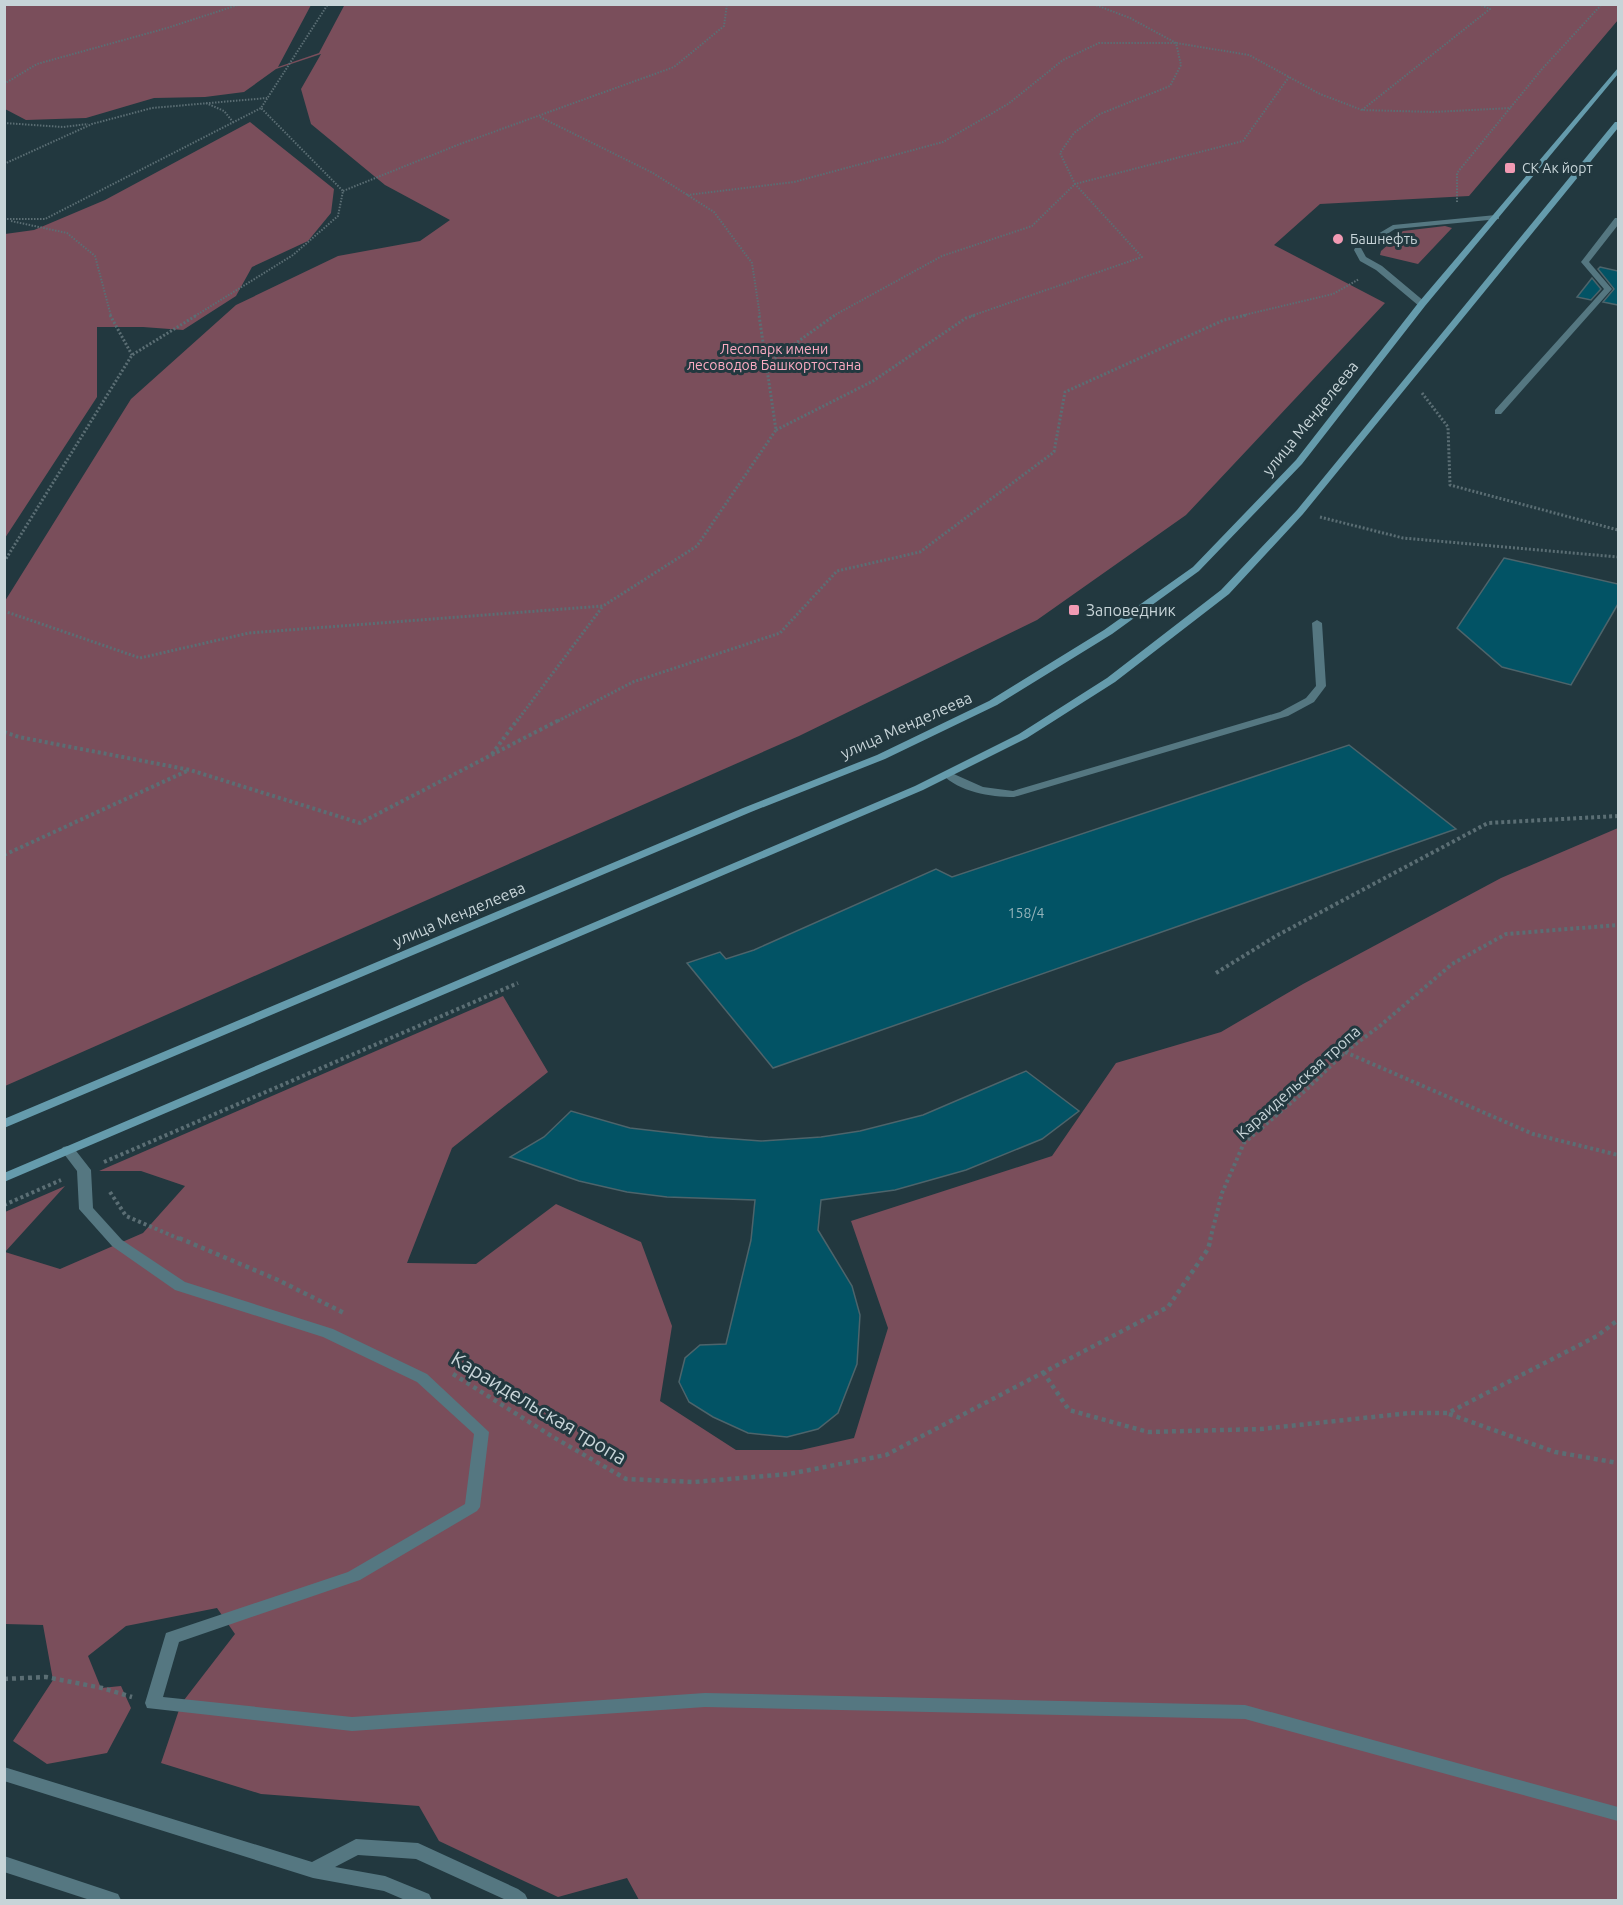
<svg xmlns="http://www.w3.org/2000/svg" width="1623" height="1905" font-family="Ubuntu,sans-serif">
  <style>
    .green { fill: #7a4e5b }
    .building { fill: #025365; stroke: #4d646b; stroke-width: 1.5 }
    .lines { fill: none; stroke-linecap: round; stroke-linejoin: round }
    .path-far3 { stroke: #5b6e74; stroke-width: 2; stroke-dasharray: 1.5 1.5; stroke-linecap: butt }
    .path-far2 { stroke: #5b6e74; stroke-width: 3; stroke-dasharray: 2 2; stroke-linecap: butt }
    .path-far1 { stroke: #5b6e74; stroke-width: 4; stroke-dasharray: 3 3; stroke-linecap: butt }
    .path { stroke: #5b6e74; stroke-width: 4.5; stroke-dasharray: 4 4; stroke-linecap: butt }
    .service { fill: #557781; fill-rule: evenodd }
    .minor { fill: #557781; fill-rule: evenodd }
    .secondary { fill: #659bac; fill-rule: evenodd }
    .poi-dot { fill: #f19ab3; stroke: #22383f; stroke-width: 2 }
    .labels { text-anchor: middle; stroke-width: 6; stroke-linejoin: round; paint-order: stroke }
    .far-poi-label { font-size: 14px; fill: #c7d4d8; stroke: #22383f; text-anchor: start }
    .far-park-label { font-size: 14px; fill: #fbabc2; stroke: #22383f }
    .number-label { font-size: 14px; fill: #96b4bb }
    .street-label { font-size: 16px; fill: #c7d4d8; stroke: #22383f }
    .poi-label { font-size: 16px; fill: #c7d4d8; stroke: #22383f; text-anchor: start }
    .near-street-label { font-size: 20px; fill: #c7d4d8; stroke: #22383f }
  </style>
  <rect width="100%" height="100%" fill="#22383f"/>
  <g class="green">
    <path d="M345,4H1618V20L1469,196L1320,204L1274,245L1385,303L1186,515L1037,620L799,736L5,1086V601L131,399L236,305L338,256L420,241L450,220L385,185L311,124L301,89L321,54L276,69L244,92L205,97L154,98L86,118L26,120L5,109V5H311L278,67L319,53Z"/>
    <path d="M250,122L334,189L331,213L308,241L252,267L236,296L183,330L143,327H97V397L5,538V234L34,230L105,200Z"/>
    <path d="M1445,226L1452,228L1418,264L1380,255L1381,251L1403,231Z"/>
    <path d="M1618,828V1900H639L627,1878L558,1897L439,1841L419,1806L261,1794L161,1763L181,1704L235,1634L217,1608L126,1626L88,1656L101,1688L121,1686L131,1708L107,1753L47,1764L13,1741L53,1680L43,1625L5,1624V1212L65,1186L5,1252L60,1269L143,1233L185,1186L141,1171H99L503,996L548,1072L452,1148L407,1263L476,1264L556,1204L641,1242L672,1326L660,1401L736,1450H801L854,1438L888,1328L851,1221L1052,1156L1116,1063L1221,1032L1303,984L1501,878Z"/>
  </g>
  <g class="building">
    <path d="M1600,267L1618,271V305L1603,302L1614,289L1598,269Z"/>
    <path d="M1592,278L1601,289L1591,300L1577,297Z"/>
    <path d="M1504,558L1618,584V604L1571,685L1502,667L1457,628Z"/>
    <path d="M1349,745L1456,829L773,1068L687,963L720,952L726,959L754,950L936,869L952,877Z"/>
    <path d="M1026,1071L1079,1111L1042,1139L966,1170L895,1190L821,1200L818,1230L852,1286L860,1315L857,1364L838,1413L818,1429L787,1437L748,1433L713,1417L689,1402L679,1382L685,1358L700,1345L726,1344L751,1240L755,1200L667,1197L627,1192L579,1181L510,1157L544,1137L571,1111L630,1128L708,1137L761,1141L821,1137L860,1131L923,1115Z"/>
  </g>
  <g class="lines">
    <g class="path-far3">
      <path d="M4,84L37,64L167,28L241,4"/>
      <path d="M206,103L224,111L233,122"/>
      <path d="M1362,110L1490,9L1478,4"/>
      <path d="M540,117L653,173L714,212L752,263L760,316"/>
      <path d="M4,123L63,127L88,124"/>
      <path d="M4,164L92,124L152,108L267,98"/>
      <path d="M343,191L460,144L674,67L724,26L727,4"/>
      <path d="M687,195L794,182L943,142L1008,104L1063,60L1099,43H1176L1249,55L1320,94L1362,110L1433,112L1511,108"/>
      <path d="M1457,202V173L1542,69L1602,4"/>
      <path d="M4,219H45L261,108"/>
      <path d="M11,221L67,233L95,256L111,316"/>
      <path d="M195,316L293,255L338,216L343,191L261,108L328,4"/>
      <path d="M833,316L942,256L1032,226L1075,184L1060,153L1074,133L1100,114L1170,86L1181,65L1176,43L1130,18L1093,4"/>
      <path d="M971,316L1142,257L1075,184L1243,141L1289,77"/>
      <path d="M1240,316L1333,294L1359,279"/>
    </g>
    <g class="path-far2">
      <path d="M110,315L132,355"/>
      <path d="M768,363L835,315"/>
      <path d="M1422,393L1448,427L1450,485L1618,530"/>
      <path d="M776,430L873,381L966,318L976,315"/>
      <path d="M1320,517L1403,538L1618,557"/>
      <path d="M4,562L132,355L197,315"/>
      <path d="M4,611L140,658L249,633L603,606L697,546L776,430L759,315"/>
      <path d="M517,721L603,606"/>
      <path d="M558,721L633,682L780,633L837,571L920,552L1054,452L1065,392L1224,320L1247,315"/>
    </g>
    <g class="path-far1">
      <path d="M4,732L19,737L190,770L360,823L561,719"/>
      <path d="M492,754L518,719"/>
      <path d="M4,855L189,770"/>
      <path d="M1216,973L1276,936L1488,823L1618,816"/>
      <path d="M1345,1052L1533,1134L1618,1155"/>
      <path d="M104,1162L518,983"/>
      <path d="M110,1192L126,1216L182,1240"/>
      <path d="M4,1205L61,1180"/>
      <path d="M1210,1240L1222,1193L1244,1143L1307,1089L1345,1052L1381,1025L1452,964L1506,934L1618,925"/>
    </g>
    <g class="path">
      <path d="M179,1238L278,1280L344,1313"/>
      <path d="M1043,1372L1069,1410L1148,1432L1261,1429L1410,1413H1448L1597,1336L1618,1320"/>
      <path d="M453,1374L553,1437L626,1479L694,1482L789,1474L886,1455L1168,1307L1208,1249L1211,1238"/>
      <path d="M1449,1414L1555,1452L1618,1463"/>
      <path d="M4,1679L46,1677L102,1688L132,1697"/>
    </g>
    <g class="service">
      <path d="M1496,215H1499V219L1395,229L1373,243L1366,241L1393,225Z"/>
      <path d="M1615,218H1618V225L1589,262L1612,289L1501,414H1495V410L1604,289L1581,262Z"/>
      <path d="M1355,248H1361L1366,257L1382,266L1425,302V306H1419L1376,270L1360,261L1354,250Z"/>
      <path d="M1317,620L1322,623L1326,686L1314,702L1288,716L1014,797C990,797 959,792 942,774L947,771L983,787L1013,791L1280,712L1306,698L1316,686L1312,623Z"/>
      <path d="M4,1767L312,1862L356,1839L418,1843L518,1889L525,1894L528,1900H506L416,1859L358,1855L335,1867L385,1876L429,1894L432,1900H405L384,1891L313,1878L4,1781Z"/>
      <path d="M4,1856L118,1894L121,1900H90L4,1872Z"/>
    </g>
    <path class="minor" d="M68,1146L73,1147L91,1170L93,1208L122,1240L185,1282L333,1329L427,1374L489,1432L480,1507L477,1511L360,1580L179,1642L163,1697L352,1717L705,1693L1245,1705L1618,1807V1821L1245,1719L705,1707L352,1731L147,1708L145,1703L166,1633L348,1572L465,1504L474,1434L417,1382L323,1337L175,1290L112,1246L79,1209L77,1171L61,1150L63,1147Z"/>
    <g class="secondary">
      <path d="M1618,68V74L1425,306L1302,464L1199,571L1112,634L997,705L885,759L751,812L4,1128V1119L743,808L877,755L989,701L1104,630L1193,567L1296,460L1419,302Z"/>
      <path d="M1615,122H1618V128L1303,514L1229,594L1115,682L1027,738L923,790L4,1182V1173L915,786L1019,734L1107,678L1221,590L1297,510Z"/>
    </g>
  </g>
  <g class="poi-dot">
    <rect x="1504" y="162" width="12" height="12" rx="3"/>
    <circle cx="1338" cy="239" r="6"/>
    <rect x="1068" y="604" width="12" height="12" rx="3"/>
  </g>
  <g class="labels">
    <g class="far-poi-label">
      <text x="1522" y="173">СК Ак йорт</text>
      <text x="1350" y="244">Башнефть</text>
    </g>
    <g class="far-park-label">
      <text x="774" y="354">Лесопарк имени<tspan x="774" dy="16">лесоводов Башкортостана</tspan></text>
    </g>
    <g class="number-label">
      <text x="1026" y="918">158/4</text>
    </g>
    <g class="street-label">
      <text transform="translate(1310 418) rotate(-51)" y="6">улица Менделеева</text>
      <text transform="translate(906 725) rotate(-24)" y="6">улица Менделеева</text>
      <text transform="translate(459 914) rotate(-23)" y="6">улица Менделеева</text>
      <text transform="translate(1298 1082) rotate(-42)" y="6">Караидельская тропа</text>
    </g>
    <g class="poi-label">
      <text x="1086" y="616">Заповедник</text>
    </g>
    <g class="near-street-label">
      <text transform="translate(539 1408) rotate(31)" y="7">Караидельская тропа</text>
    </g>
  </g>
  <rect width="1623" height="1905" fill="none" stroke="#c7d4d8" stroke-width="12"/>
</svg>
